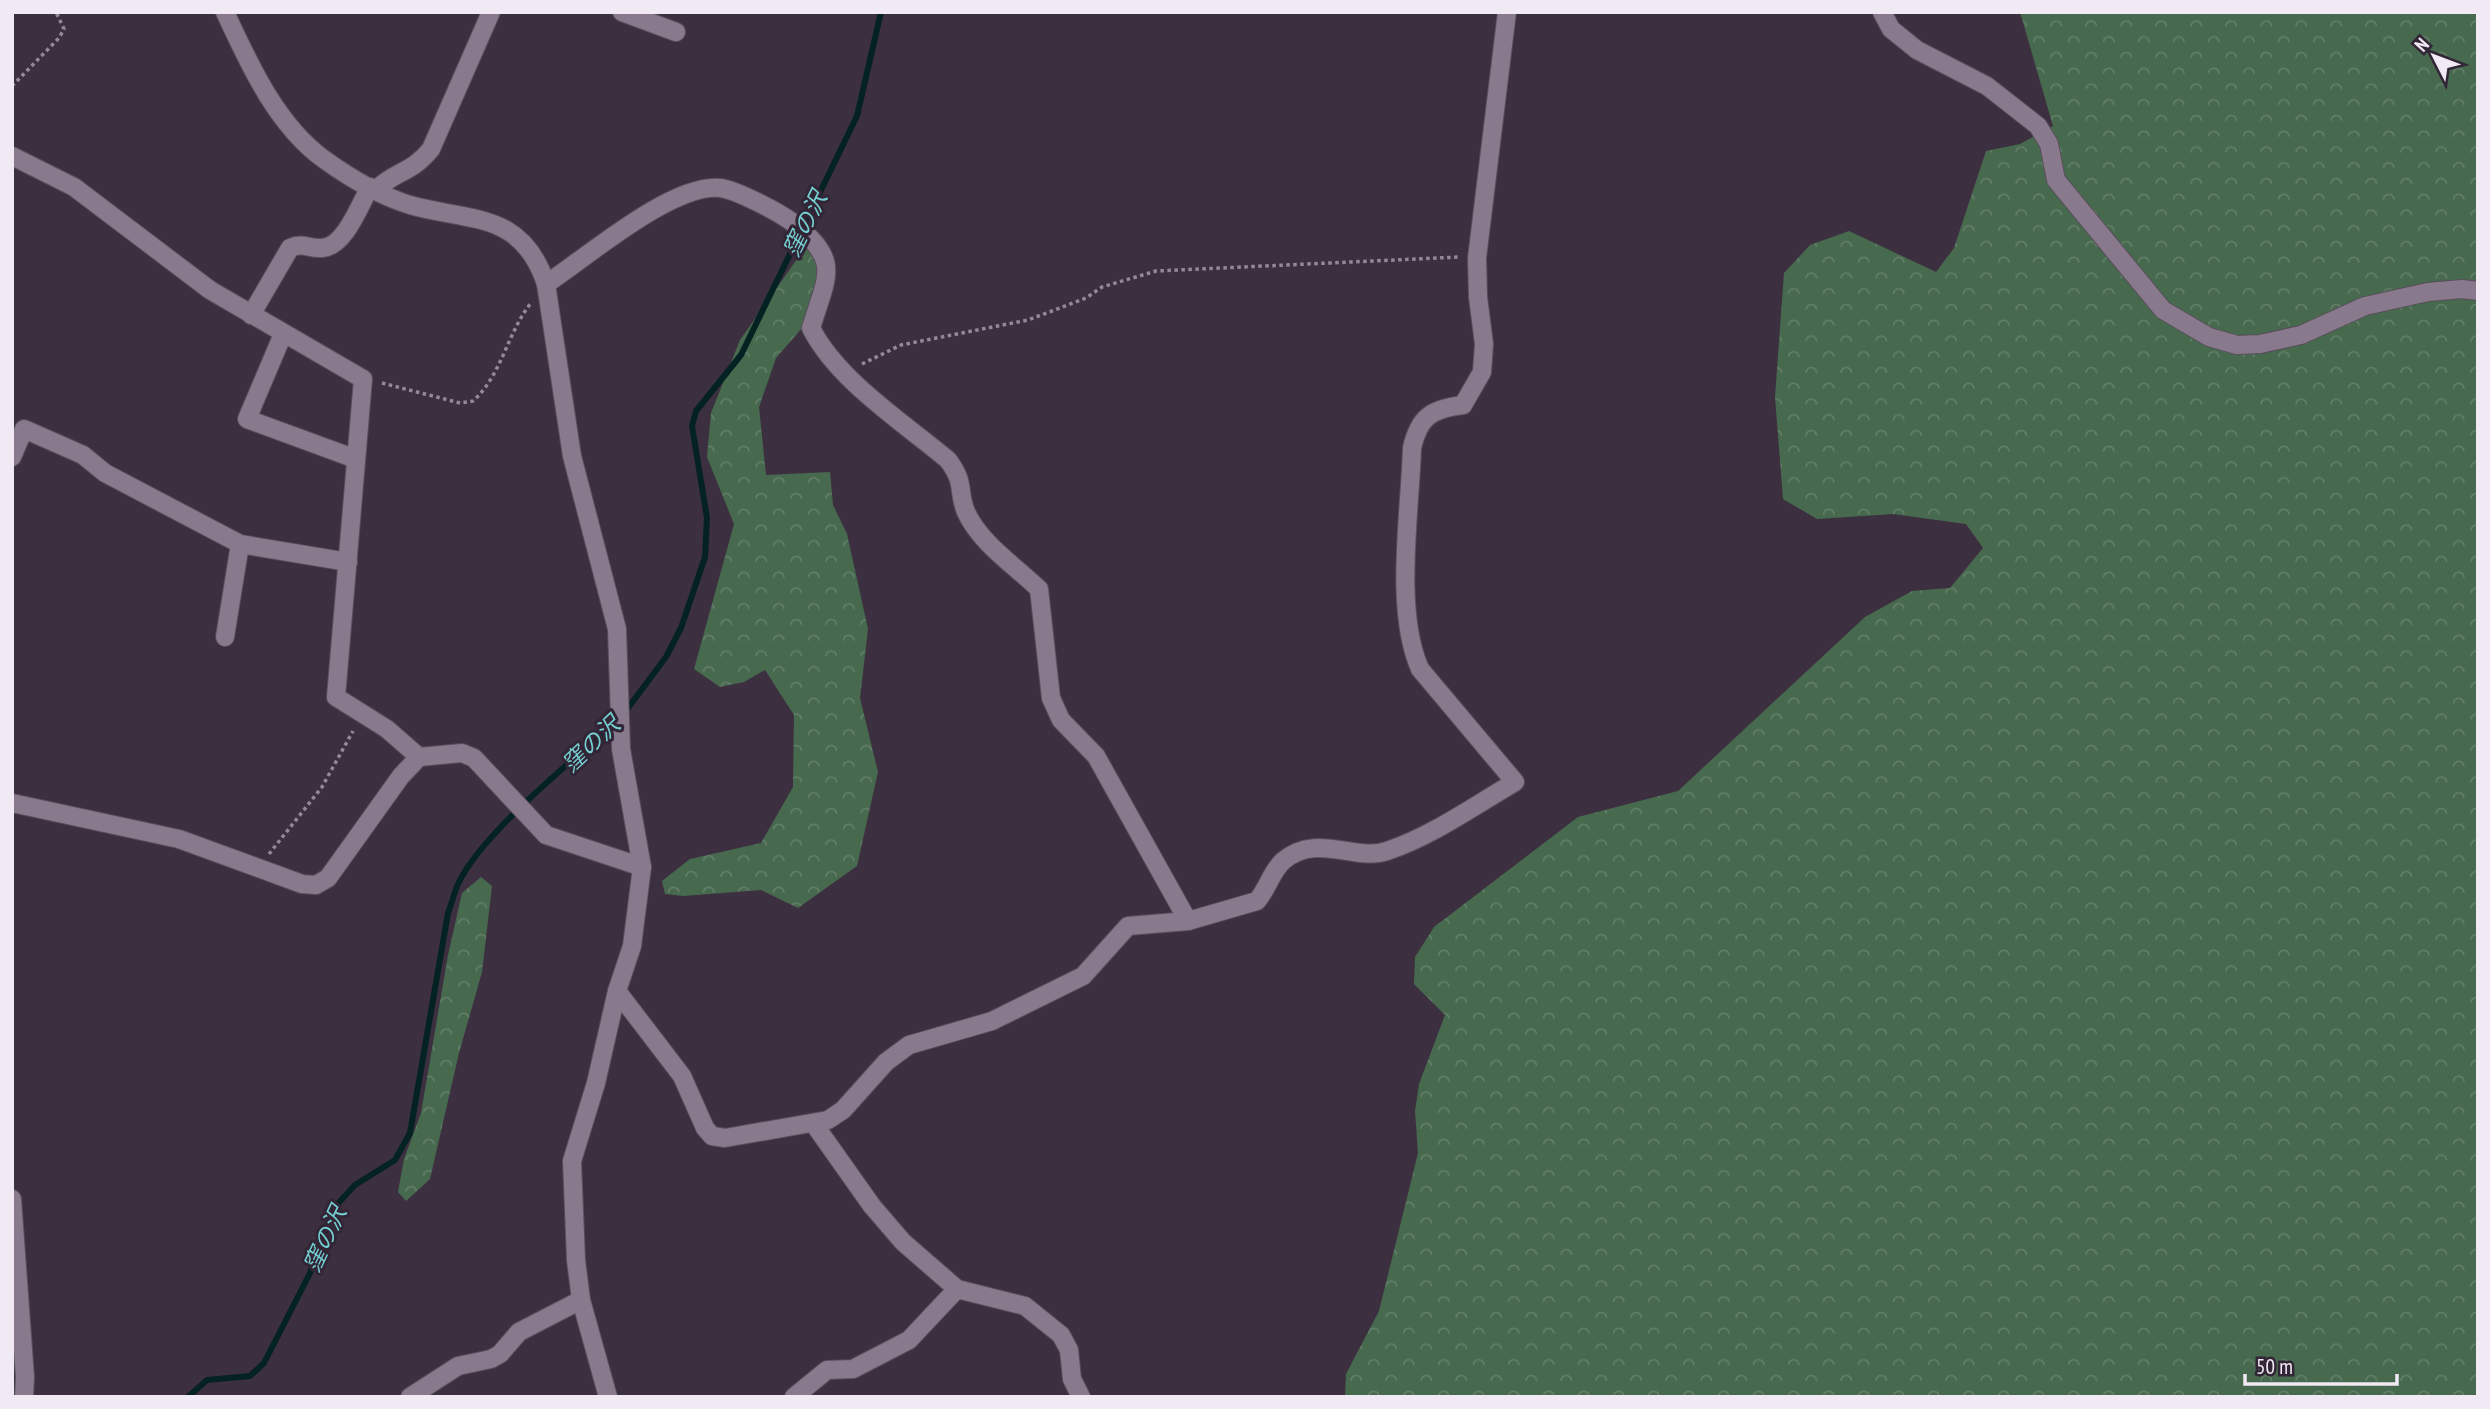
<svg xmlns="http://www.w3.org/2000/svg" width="2490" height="1409" font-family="'PT Sans Narrow','Noto Sans JP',sans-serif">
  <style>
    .forest { fill: url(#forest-crowns) }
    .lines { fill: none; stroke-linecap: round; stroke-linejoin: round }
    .stream { stroke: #042222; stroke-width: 6 }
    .minor-casing { stroke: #594e5c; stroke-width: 20 }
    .path { stroke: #948997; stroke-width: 3.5; stroke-dasharray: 3.5 3.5; stroke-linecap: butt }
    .minor { stroke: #887a8c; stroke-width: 18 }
    .labels { text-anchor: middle; stroke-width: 6; stroke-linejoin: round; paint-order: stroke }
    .water-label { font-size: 23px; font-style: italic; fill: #75d0d2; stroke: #322636 }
  </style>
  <defs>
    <pattern id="forest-crowns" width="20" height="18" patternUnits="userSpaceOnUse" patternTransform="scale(1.75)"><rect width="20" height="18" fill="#47694e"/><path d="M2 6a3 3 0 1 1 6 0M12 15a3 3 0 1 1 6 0" fill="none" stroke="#627e68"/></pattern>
  </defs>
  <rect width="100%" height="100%" fill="#3c3040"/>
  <g class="forest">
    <path d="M2020,12H2478V1397H1345L1346,1374L1379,1311L1418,1153L1415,1111L1419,1084L1445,1015L1414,984L1415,957L1434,927L1578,817L1678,791L1865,617L1912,591L1950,588L1983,548L1966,524L1893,514L1817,519L1783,499L1775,397L1784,273L1810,245L1849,231L1936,272L1954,248L1986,151L2020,144L2053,126Z"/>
    <path d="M809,242L820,268L803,327L776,358L759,407L766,475L830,472L833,505L847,534L868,629L860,698L878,772L857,866L798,908L761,890L683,896L665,894L662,881L690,859L761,843L793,787L794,715L765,670L744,682L720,687L694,669L734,524L707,457L711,413L740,340Z"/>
    <path d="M481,877L492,886L482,972L459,1053L430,1179L406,1201L398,1192L404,1159L421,1113L448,955L462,893Z"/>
  </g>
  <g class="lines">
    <g class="stream">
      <path d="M625,712L666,657L681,628L705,557L707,518L692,426L696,411L741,355L857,116L881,12"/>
      <path d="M188,1397L207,1380L250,1376L264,1363L310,1273L333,1209L355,1185L395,1160L410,1133L448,913C452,903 454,892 459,882C484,831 573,761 617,720"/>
    </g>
    <g class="minor-casing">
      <g id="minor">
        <path d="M225,12C249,64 277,126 325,160C350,178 381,196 410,205C471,222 522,211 546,284L572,456L617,629L621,749L642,867L632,946L617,991L596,1083L572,1161L576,1260L581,1300L608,1397"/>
        <path d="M622,12L676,32"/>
        <path d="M1882,12L1891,29L1917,50L1987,86L2038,126L2049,144L2056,180L2163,310L2209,337L2237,345L2260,344L2301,335L2365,306L2428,292L2462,289L2478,291"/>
        <path d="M12,156L74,187L210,290L363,379L336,697L387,729L419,757"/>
        <path d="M376,190C394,171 411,174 431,149L491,12"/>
        <path d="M546,284C586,258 672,183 720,188C737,190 778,212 792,222C842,261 827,275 811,328C837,380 904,423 948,460C966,484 957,490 966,512C980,543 1015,566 1039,589L1051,698L1061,720L1096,756L1188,921"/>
        <path d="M251,315L290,248C303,242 309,249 322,248C345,247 360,204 370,187"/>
        <path d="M283,334L247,419L356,459"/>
        <path d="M12,457L24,429L83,455L105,473L240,544L348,562"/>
        <path d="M225,637L240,544"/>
        <path d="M12,803L179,839L302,884L316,885L328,878L401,776L419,757L462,753L474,758L546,835L642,867"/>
        <path d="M617,991L682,1076L705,1128L712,1136L725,1138L828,1120L843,1110L886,1062L909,1045L992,1021L1083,976L1128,926L1188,921L1257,901C1268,888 1271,872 1283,861C1316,832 1356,862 1387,851C1432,836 1474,806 1515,782L1420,669C1394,610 1410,514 1412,448C1419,417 1431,409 1463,405L1482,372L1484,344L1478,297L1477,258L1507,12"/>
        <path d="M814,1124L872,1206L903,1242L957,1289L1025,1306L1061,1335L1069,1350L1072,1379L1081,1397"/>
        <path d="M12,1199L25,1377L24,1397"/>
        <path d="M410,1397L458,1366L491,1359L500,1354L519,1332L581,1300"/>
        <path d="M794,1397L827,1370L853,1369L909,1340L957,1289"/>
      </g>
    </g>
    <g class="path">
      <path d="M12,86L59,38L64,29L56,12"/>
      <path d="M862,364L901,345L1028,320L1086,298L1102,287L1156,271L1459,257"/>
      <path d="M382,383L460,403L473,401C502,375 507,333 531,303"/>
      <path d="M269,854L322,787L353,731"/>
    </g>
    <use href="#minor" class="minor"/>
  </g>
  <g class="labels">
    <g class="water-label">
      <text transform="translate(805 224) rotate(-64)" y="8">窪の沢</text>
      <text transform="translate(591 744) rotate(-43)" y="8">窪の沢</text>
      <text transform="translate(325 1239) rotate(-65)" y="8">窪の沢</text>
    </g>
  </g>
  <rect width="2490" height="1409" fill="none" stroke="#f1e9f3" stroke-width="28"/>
  <g transform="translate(2434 56) rotate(312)" stroke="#322636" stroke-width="5" paint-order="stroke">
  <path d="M0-5L12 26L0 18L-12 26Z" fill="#f1e9f3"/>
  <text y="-10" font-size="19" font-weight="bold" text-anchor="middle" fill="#f1e9f3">N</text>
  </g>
  <path d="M2245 1374v10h152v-10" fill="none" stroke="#f1e9f3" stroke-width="3.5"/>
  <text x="2256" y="1374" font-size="21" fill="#f1e9f3" stroke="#322636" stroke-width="5" paint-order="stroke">50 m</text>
</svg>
